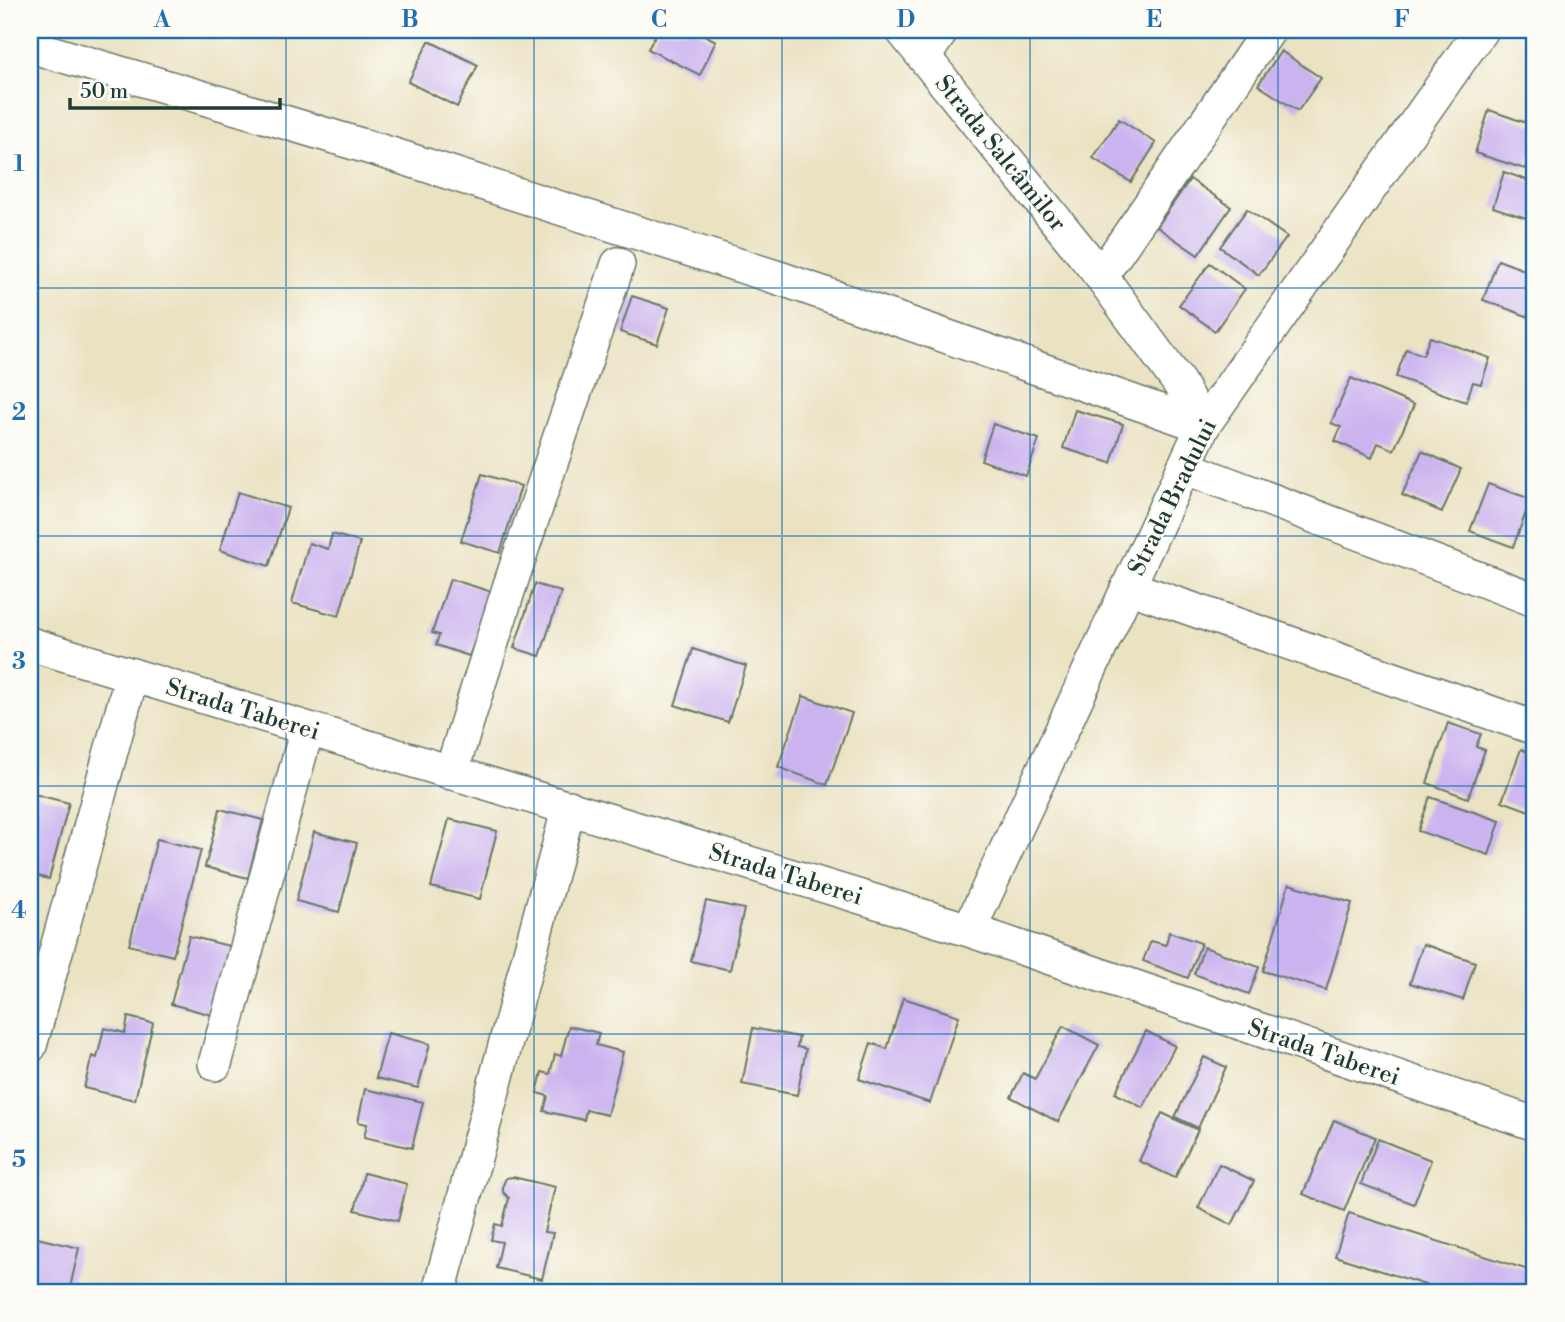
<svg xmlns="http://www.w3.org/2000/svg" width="1565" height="1322" font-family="'Libre Bodoni',serif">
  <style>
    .building { fill: #cbb3ef }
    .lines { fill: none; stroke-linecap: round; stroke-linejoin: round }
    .minor-casing { stroke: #676; stroke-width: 36 }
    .minor { stroke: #fff; stroke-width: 33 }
    .grid { fill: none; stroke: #1f6fb2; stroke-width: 2; stroke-opacity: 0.55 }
    .labels { text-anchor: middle; stroke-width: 5; stroke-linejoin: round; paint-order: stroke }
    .street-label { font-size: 24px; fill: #1f3d34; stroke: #fdfcf7 }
    .neatline { fill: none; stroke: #1f6fb2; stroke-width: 2.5 }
    .grid-label { font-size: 23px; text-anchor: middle; font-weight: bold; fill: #1f6fb2 }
  </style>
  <rect width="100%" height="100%" fill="#fdfcf7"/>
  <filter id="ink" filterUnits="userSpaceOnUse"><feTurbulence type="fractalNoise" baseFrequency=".0143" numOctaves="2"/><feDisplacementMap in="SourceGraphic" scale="14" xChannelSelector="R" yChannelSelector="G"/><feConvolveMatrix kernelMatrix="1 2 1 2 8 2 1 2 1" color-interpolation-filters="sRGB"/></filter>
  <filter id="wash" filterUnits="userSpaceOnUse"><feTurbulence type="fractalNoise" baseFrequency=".00686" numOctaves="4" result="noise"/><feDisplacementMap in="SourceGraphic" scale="28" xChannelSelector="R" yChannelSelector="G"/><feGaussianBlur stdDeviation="1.57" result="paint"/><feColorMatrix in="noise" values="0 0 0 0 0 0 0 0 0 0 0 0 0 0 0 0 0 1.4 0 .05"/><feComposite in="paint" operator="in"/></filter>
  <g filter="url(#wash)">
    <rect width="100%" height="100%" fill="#ebe2c2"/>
    <g id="blocks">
      <g class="building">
        <path d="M658,30H695L716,41L700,75L648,49Z"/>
        <path d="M429,41L478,65L457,107L408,82Z"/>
        <path d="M1281,51L1321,78L1298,111L1258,85Z"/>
        <path d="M1489,110L1535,126V140L1525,169L1475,153Z"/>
        <path d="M1119,119L1156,143L1131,182L1093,158Z"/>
        <path d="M1504,172L1535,183V221L1493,207Z"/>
        <path d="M1190,179L1231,207L1198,255L1157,227Z"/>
        <path d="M1247,209L1287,237L1259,275L1220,247Z"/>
        <path d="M1498,260L1535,274V319L1483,300Z"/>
        <path d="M1210,263L1245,289L1215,331L1179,305Z"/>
        <path d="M632,296L669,308L657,344L620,332Z"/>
        <path d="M1430,337L1490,358L1481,384L1473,382L1466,402L1396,377L1406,349L1423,355Z"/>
        <path d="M1351,378L1414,405L1394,450L1378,443L1372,458L1335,441L1341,427L1331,423Z"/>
        <path d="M1075,410L1123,424L1111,463L1063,448Z"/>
        <path d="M993,424L1039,439L1026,476L981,460Z"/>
        <path d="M1422,451L1461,469L1442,512L1402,495Z"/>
        <path d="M482,474L521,486L500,553L461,541Z"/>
        <path d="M1488,484L1531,499L1513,547L1470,531Z"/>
        <path d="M238,492L288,508L269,566L220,550Z"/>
        <path d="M332,534L360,542L339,616L292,603L309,543L328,549Z"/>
        <path d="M450,579L499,594L481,648L473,646L469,656L436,645L439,635L432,633Z"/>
        <path d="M535,584L561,592L540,656L514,648Z"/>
        <path d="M693,649L746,666L728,722L675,705Z"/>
        <path d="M803,696L852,713L827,785L778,767Z"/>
        <path d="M1448,723L1481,734L1476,747L1485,750L1468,798L1427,783Z"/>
        <path d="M1521,749L1535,755V813L1502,801Z"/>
        <path d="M30,793L69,803L49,879L30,874Z"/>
        <path d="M1430,797L1500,821L1489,855L1418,831Z"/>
        <path d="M220,809L263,820L248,878L205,867Z"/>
        <path d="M449,819L497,831L480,899L431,887Z"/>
        <path d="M314,832L357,843L339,912L296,901Z"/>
        <path d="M157,839L201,850L173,956L129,945Z"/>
        <path d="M1289,884L1352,903L1326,990L1263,971Z"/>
        <path d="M706,901L744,909L730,970L691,961Z"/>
        <path d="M1169,932L1201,943L1188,978L1143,961L1151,941L1166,945Z"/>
        <path d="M189,936L233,947L216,1016L171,1004Z"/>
        <path d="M1423,944L1475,962L1463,1000L1410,983Z"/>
        <path d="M1204,947L1259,967L1249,994L1194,974Z"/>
        <path d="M903,998L959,1016L930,1103L859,1079L871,1043L887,1049Z"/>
        <path d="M128,1017L153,1023L135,1100L84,1088L92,1056L97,1058L104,1028L125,1033Z"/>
        <path d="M569,1026L599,1033L596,1045L623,1052L607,1115L586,1110L584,1120L544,1111L548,1096L537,1093L542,1072L550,1074L555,1054L561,1056Z"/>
        <path d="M1063,1026L1099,1045L1058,1122L1011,1097L1023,1073L1035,1079Z"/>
        <path d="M753,1028L799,1037L797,1047L806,1049L797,1095L742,1084Z"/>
        <path d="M1146,1031L1175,1046L1143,1108L1115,1093Z"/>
        <path d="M388,1033L430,1044L418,1088L376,1078Z"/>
        <path d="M1204,1057L1226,1067L1198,1128L1175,1117Z"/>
        <path d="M365,1089L423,1102L412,1148L364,1137L367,1124L358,1122Z"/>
        <path d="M1162,1113L1198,1130L1175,1178L1139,1161Z"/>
        <path d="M1334,1120L1375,1137L1344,1211L1303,1194Z"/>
        <path d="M1378,1139L1431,1160L1414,1204L1361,1184Z"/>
        <path d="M1219,1164L1254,1181L1232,1225L1198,1208Z"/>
        <path d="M364,1173L407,1184L398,1221L355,1210Z"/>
        <path d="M513,1177L555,1187L544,1232L553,1233L542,1279L496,1268L502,1242L491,1240L495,1224L502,1226L509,1198L503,1192V1185L506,1178Z"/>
        <path d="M1349,1213L1535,1272V1292H1447L1335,1256Z"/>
        <path d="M33,1237L79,1248L69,1292L30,1286V1253Z"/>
      </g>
    </g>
  </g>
  <g filter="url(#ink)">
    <use href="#blocks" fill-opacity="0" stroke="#676" stroke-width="2"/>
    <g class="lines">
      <g class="minor-casing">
        <g id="minor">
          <path d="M902,30L1101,276L1179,383L1203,426"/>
          <path d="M30,46L391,154L785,280L1203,426"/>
          <path d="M924,57L942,30"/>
          <path d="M1101,276L1269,30"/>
          <path d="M1184,467L1535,600"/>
          <path d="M1128,587L1535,728"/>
          <path d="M30,644L969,930L1535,1124"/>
          <path d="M451,773L510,585L618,264"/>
          <path d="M969,930L1203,426L1481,30"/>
          <path d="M30,1046L132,675"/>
          <path d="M215,1064L307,729"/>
          <path d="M439,1292L569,807"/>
        </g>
      </g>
      <use href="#minor" class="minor"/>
    </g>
  </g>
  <path class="grid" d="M286,30V1292M534,30V1292M782,30V1292M1030,30V1292M1278,30V1292M30,288H1535M30,536H1535M30,786H1535M30,1034H1535"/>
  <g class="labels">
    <g class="street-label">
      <text transform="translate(1001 153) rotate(51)" y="8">Strada Salcâmilor</text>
      <text transform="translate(1172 497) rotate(-64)" y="8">Strada Bradului</text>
      <text transform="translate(243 709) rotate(17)" y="8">Strada Taberei</text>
      <text transform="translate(786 874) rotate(17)" y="8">Strada Taberei</text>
      <text transform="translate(1324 1052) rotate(19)" y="8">Strada Taberei</text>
    </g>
  </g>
  <rect width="1565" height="1322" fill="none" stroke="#fdfcf7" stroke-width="77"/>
  <path d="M70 98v10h210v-10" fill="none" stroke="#1f3d34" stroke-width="3.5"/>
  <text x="80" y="98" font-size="21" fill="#1f3d34" stroke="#fdfcf7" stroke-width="5" paint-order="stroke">50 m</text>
  <rect x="38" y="38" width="1488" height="1246" class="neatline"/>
  <g class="grid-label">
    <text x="162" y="27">A</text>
    <text x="410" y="27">B</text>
    <text x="659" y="27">C</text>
    <text x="906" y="27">D</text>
    <text x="1154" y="27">E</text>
    <text x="1402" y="27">F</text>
    <text x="19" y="171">1</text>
    <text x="19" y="420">2</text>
    <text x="19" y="669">3</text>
    <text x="19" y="918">4</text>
    <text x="19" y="1167">5</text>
  </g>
</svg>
